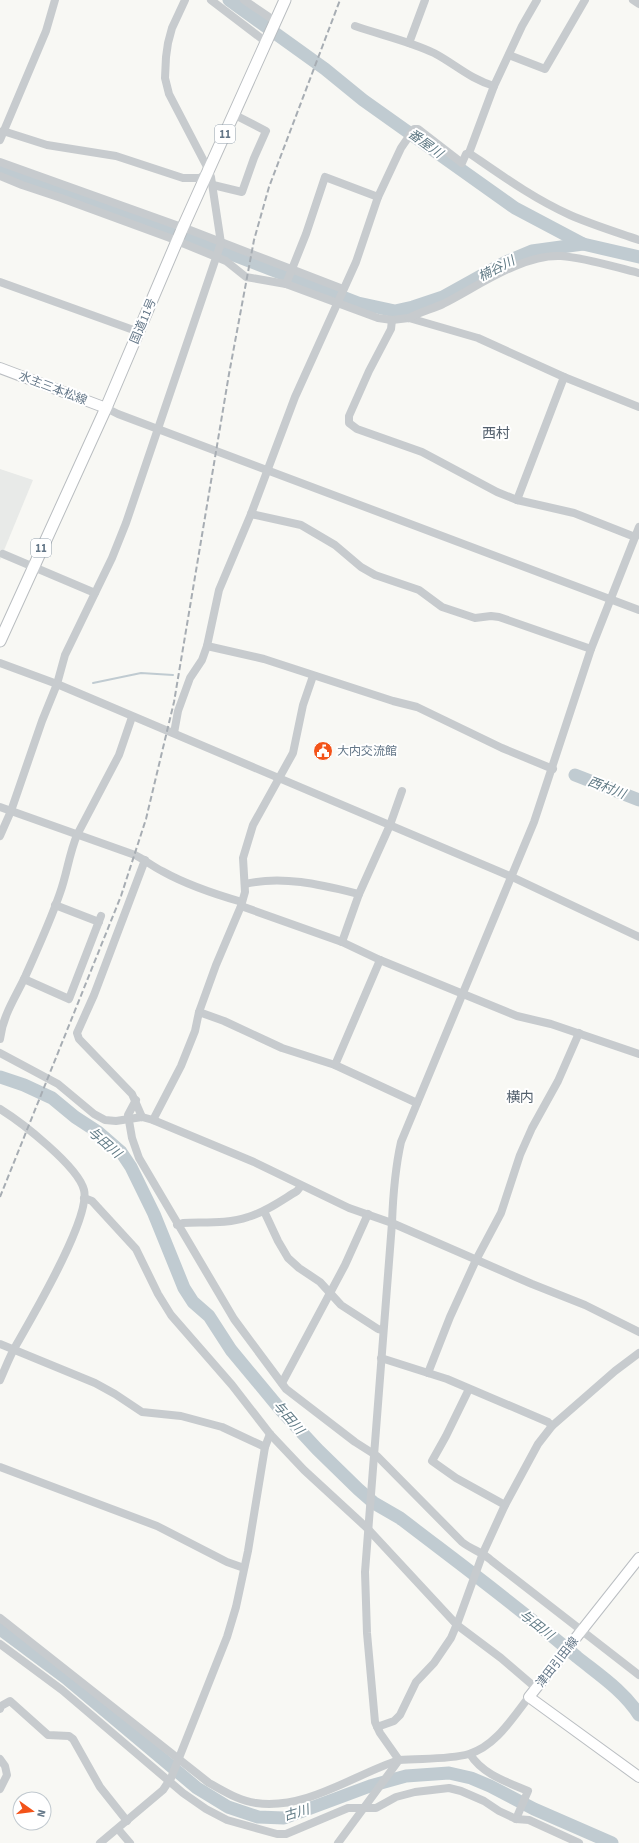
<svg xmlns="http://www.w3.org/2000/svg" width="639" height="1843" font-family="'Source Sans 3','Noto Sans JP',sans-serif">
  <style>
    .built { fill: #e8eae8 }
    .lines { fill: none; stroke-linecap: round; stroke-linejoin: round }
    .stream { stroke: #c0cbd1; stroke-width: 2 }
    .river { stroke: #c0cbd1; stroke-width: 13 }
    .major-casing { stroke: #babec2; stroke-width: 12 }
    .highway-casing { stroke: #b9bdc0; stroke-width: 13 }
    .minor { stroke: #c7cbce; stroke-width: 8 }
    .major { stroke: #fff; stroke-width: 10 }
    .highway { stroke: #fff; stroke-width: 11 }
    .rail { stroke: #a7adb3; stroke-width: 2; stroke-dasharray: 6 3; stroke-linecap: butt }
    .labels { text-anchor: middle; stroke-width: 4; stroke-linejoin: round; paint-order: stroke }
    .shield { fill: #fff; stroke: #92a0ac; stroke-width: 1 }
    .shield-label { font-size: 11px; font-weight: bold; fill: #647788 }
    .street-label { font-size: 12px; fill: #647788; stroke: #fff }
    .poi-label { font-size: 12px; fill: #647788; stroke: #fff; text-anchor: start }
    .water-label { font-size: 13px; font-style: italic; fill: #5f7984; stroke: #fff }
    .quarter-label { font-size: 14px; fill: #53606d; stroke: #fff }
  </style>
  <rect width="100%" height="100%" fill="#f8f8f4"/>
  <path class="built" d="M0,469L33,480L0,560Z"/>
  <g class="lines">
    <path class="stream" d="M93,683L141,673L173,675"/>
    <g class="river">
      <path d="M229,0L325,69L363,100L515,208L583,244L639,257"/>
      <path d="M0,168L169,230L358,303L395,311L413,307L443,297L506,262L532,251L583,244"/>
      <path d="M575,775L639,800"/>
      <path d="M0,1077L24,1085L52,1098L75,1117L98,1132L121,1152L131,1167L154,1214L184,1288L193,1302L209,1316L231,1350L280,1409L317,1449L358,1489L374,1503L400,1518C460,1564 520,1608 577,1657C598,1674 624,1691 639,1715"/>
      <path d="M0,1629L66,1678L197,1788L228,1807L258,1817L284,1818L370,1786L406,1776L449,1773L471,1778L490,1786L534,1809L612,1843"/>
    </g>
    <g class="major-casing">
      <g id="major">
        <path d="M0,368L106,408"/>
        <path d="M639,1558L529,1697L639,1777"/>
      </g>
    </g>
    <g class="highway-casing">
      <path id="highway" d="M0,641L106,408L183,227L285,0"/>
    </g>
    <g class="minor">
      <path d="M211,0L266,42"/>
      <path d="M244,0L275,21"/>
      <path d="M537,0L522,26L494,86L469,153C501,175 534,199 570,215C593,225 616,232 639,240"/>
      <path d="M633,0L639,4"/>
      <path d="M355,26C381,35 409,41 434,53C455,64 470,79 494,86"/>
      <path d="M409,43L425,0"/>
      <path d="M509,55L545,69L585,0"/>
      <path d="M3,131L47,145L116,156L183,178H200L208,172"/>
      <path d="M0,140L46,31L55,0"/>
      <path d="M0,162L190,230L343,289"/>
      <path d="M0,176L22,185L61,198L170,238L226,261L246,277L286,284L378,318L392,320L409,318L478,338L564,377L639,407"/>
      <path d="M213,185L242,192L254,158L266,131L233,114"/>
      <path d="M378,197L401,148L414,129H418L462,163L466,154L469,153"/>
      <path d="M0,282L139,332"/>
      <path d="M409,318C420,312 432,309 443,304C477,287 522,254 561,256C587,258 614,267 639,273"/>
      <path d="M392,320L391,329L369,371L349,416V423L357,429L422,452L497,492L517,500L574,513L635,537"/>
      <path d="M106,408L118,414L639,610"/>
      <path d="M517,500L564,377"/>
      <path d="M251,514L301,525L335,545L361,567L375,575L419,590L442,607L475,618L491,616L499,617L591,649"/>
      <path d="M3,554L95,593"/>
      <path d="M207,646L264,659L393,701L417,707L502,748L553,769"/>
      <path d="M0,663L57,684L510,876L639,937"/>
      <path d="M174,733L178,711L190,678L202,660L207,646L219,590L251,514L295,397L356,262L378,197L325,177L306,234L286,284"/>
      <path d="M0,807L135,855C145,860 152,866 162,871C187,885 214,894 242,902"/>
      <path d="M0,836L11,811L42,721L57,684L65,655L112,558L126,523L221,243L211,177L206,165L169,94L165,78L166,57L168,43L172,28L185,0"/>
      <path d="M245,884C283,875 322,885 359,894"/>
      <path d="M55,905L99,922"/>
      <path d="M241,906L342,942L380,960L517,1016L551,1024L639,1054"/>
      <path d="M342,942L359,894L390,825L402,791"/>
      <path d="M24,979L69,999L101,916"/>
      <path d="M199,1012L224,1021L282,1048L335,1065L417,1103"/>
      <path d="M0,1039C3,1015 15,998 25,977C37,950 50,922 60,893C67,874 69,854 77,835L119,755L132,717"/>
      <path d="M0,1053L58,1084L94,1114L105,1120L116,1121L142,1117L153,1120L254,1162L349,1208L392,1223L532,1284L585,1305L639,1332"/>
      <path d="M335,1065L380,960"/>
      <path d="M136,1100L128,1115L132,1138L139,1158L234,1319L286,1389L355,1442L377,1456L462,1542C472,1550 483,1552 492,1561L639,1675"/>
      <path d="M0,1109C21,1122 78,1166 84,1190C91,1218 31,1319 15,1347C9,1358 5,1369 0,1380"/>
      <path d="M142,1117L132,1094L79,1039L77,1033L94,995L145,860"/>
      <path d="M153,1120L181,1066L195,1031L199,1012L216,965L241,906L245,892L243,858L253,825L293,753L303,705L313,676"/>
      <path d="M84,1198L92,1201L136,1249L158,1294L171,1315L232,1385L270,1434L304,1470L367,1528L457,1625L501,1658L536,1688"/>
      <path d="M264,1211L278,1241L288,1258L299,1268L320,1282L341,1305L378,1329L383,1330"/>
      <path d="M177,1225L183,1223C204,1222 228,1224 248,1217C266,1212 282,1200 297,1191L301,1186"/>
      <path d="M0,1344L95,1383L115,1394L142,1412L181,1416L222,1427L265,1447"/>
      <path d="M381,1358L447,1379L548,1422L552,1426"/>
      <path d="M428,1373L450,1317L476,1260L501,1213L520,1155L532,1128L558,1081L579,1033"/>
      <path d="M282,1383L345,1265L368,1214"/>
      <path d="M469,1389L446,1436L432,1461L456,1478L505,1505"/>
      <path d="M0,1467L157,1526L227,1562L244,1568"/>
      <path d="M0,1618L209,1783C224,1791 239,1801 256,1803C307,1810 353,1775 399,1760L380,1733L375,1722L367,1633L365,1572L392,1223C393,1195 395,1169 401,1142L534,822L591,649L639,527"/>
      <path d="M0,1644L62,1690L183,1793L206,1809L227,1820L277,1834H286L348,1808H376L396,1797L415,1792L449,1788L461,1791L484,1801L499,1811L516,1819L528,1791C507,1782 482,1774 470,1754"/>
      <path d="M0,1709L1,1706L10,1701L48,1735L69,1736L73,1739L100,1787L127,1821"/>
      <path d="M377,1727L394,1721L400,1715L416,1682L434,1663L451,1638L459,1619L483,1553L505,1505L538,1444L552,1426L615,1371L639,1353"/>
      <path d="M0,1759L5,1766L7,1775L0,1789"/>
      <path d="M516,1819L529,1820L579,1843"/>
      <path d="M118,1829L130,1843"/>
      <path d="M100,1843L163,1790L171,1778L227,1637L236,1607L248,1551L265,1447L270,1434"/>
      <path d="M338,1843L399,1760C422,1758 447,1760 469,1754C496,1746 513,1717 529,1697"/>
    </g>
    <use href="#major" class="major"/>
    <use href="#highway" class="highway"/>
    <path class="rail" d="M0,1197L121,896L146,819L174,702L229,374L254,240L269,187L340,0"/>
  </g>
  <defs>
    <g id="civic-disc" transform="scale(1)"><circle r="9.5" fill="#f35319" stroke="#fff"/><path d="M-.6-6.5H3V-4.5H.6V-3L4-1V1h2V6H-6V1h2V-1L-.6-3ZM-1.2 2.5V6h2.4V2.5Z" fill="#fff"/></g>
  </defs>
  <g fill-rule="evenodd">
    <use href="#civic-disc" x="323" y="751"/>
  </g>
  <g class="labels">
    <g class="shield">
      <rect x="215" y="125" width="20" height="18" rx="3"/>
      <rect x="31" y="539" width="20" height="18" rx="3"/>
    </g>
    <g class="shield-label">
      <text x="225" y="138">11</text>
      <text x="41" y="552">11</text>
    </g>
    <g class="street-label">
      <text transform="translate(143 321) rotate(-67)" y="4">国道11号</text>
      <text transform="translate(53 388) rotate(21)" y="4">水主三本松線</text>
      <text transform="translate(557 1662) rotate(-52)" y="4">津田引田線</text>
    </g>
    <g class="poi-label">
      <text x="337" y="755">大内交流館</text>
    </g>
    <g class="water-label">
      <text transform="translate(426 143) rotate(36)" y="5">番屋川</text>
      <text transform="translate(496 268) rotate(-27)" y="5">楠谷川</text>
      <text transform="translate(607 787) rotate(21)" y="5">西村川</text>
      <text transform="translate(105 1142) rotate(41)" y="5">与田川</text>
      <text transform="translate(289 1417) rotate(49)" y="5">与田川</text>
      <text transform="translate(537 1624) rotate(38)" y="5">与田川</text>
      <text transform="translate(296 1812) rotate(-16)" y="5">古川</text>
    </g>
    <g class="quarter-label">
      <text x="496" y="438">西村</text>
      <text x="520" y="1102">横内</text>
    </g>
  </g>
  <g transform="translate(32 1811) rotate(104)"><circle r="19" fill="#ffffff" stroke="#c1c9cf"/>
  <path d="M0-3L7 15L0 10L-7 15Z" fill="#f35319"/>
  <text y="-6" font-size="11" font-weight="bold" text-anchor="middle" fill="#647788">N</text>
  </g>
</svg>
